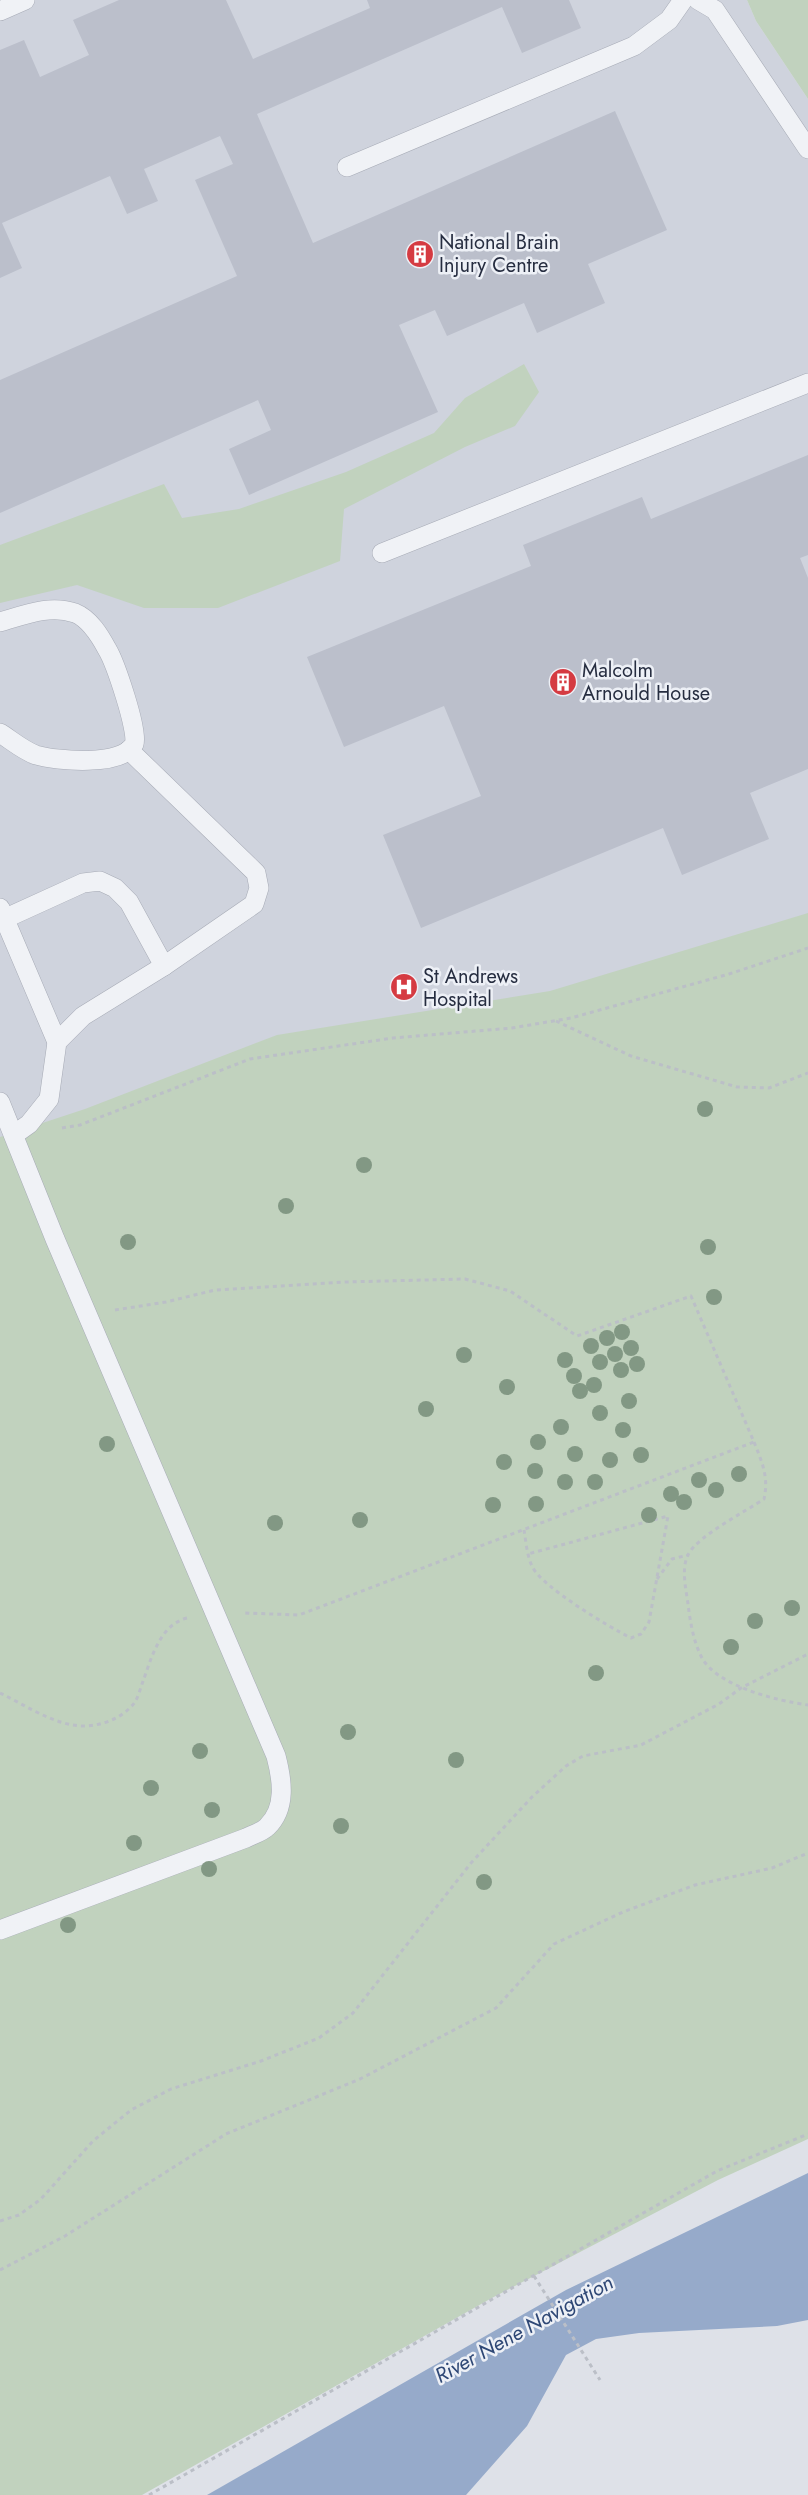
<svg xmlns="http://www.w3.org/2000/svg" width="808" height="2495" font-family="Jost,sans-serif">
  <style>
    .built { fill: #cfd3dd }
    .green { fill: #c1d2be }
    .water { fill: #96aaca }
    .building { fill: #bbbfcb }
    .lines { fill: none; stroke-linecap: round; stroke-linejoin: round }
    .lane-casing { stroke: #a7abb6; stroke-width: 20 }
    .path { stroke: #bbbfc7; stroke-width: 3; stroke-dasharray: 4 4; stroke-linecap: butt }
    .lane { stroke: #f0f2f6; stroke-width: 19 }
    .tree { fill: #829884 }
    .labels { text-anchor: middle; stroke-width: 5; stroke-linejoin: round; paint-order: stroke }
    .poi-label { font-size: 20px; fill: #262d40; stroke: #edf0f6; text-anchor: start }
    .water-label { font-size: 21px; font-style: italic; fill: #2e4775; stroke: #edf0f6 }
  </style>
  <rect width="100%" height="100%" fill="#dee1e8"/>
  <path class="built" d="M0,0H747L756,21L808,99V1874L0,2482Z"/>
  <g class="green">
    <path d="M747,0H808V99L756,21Z"/>
    <path d="M524,364L539,392L515,426L465,447L344,509L340,561L218,608H144L77,585L0,603V545L164,484L182,518L239,509L346,472L434,433L465,398Z"/>
    <path d="M808,913V2139L718,2180L490,2299L142,2495H0V1137L85,1109L277,1035L550,991Z"/>
  </g>
  <path class="water" d="M808,2173V2320L777,2326L639,2333L596,2339L566,2355L527,2426L466,2495H207L566,2290Z"/>
  <g class="building">
    <path d="M119,0H226L253,59L370,8L367,0H569L581,28L522,53L502,7L257,114L313,243L615,111L667,230L588,264L605,303L537,333L524,303L447,336L435,310L399,325L438,412L249,495L229,449L271,430L258,400L0,513V380L237,276L195,180L233,164L220,136L144,169L158,201L127,214L110,176L2,223L22,268L0,278V50L24,40L40,77L89,55L73,20Z"/>
    <path d="M808,455V555L800,558L808,578V769L750,793L769,839L682,875L663,828L421,928L383,835L481,796L444,706L344,747L307,657L531,566L523,545L642,497L651,519Z"/>
  </g>
  <g class="lines">
    <g class="lane-casing">
      <g id="lane">
        <path d="M698,0L715,10L808,149"/>
        <path d="M0,11L25,0"/>
        <path d="M347,167L634,46L669,20L683,0"/>
        <path d="M382,553L808,383"/>
        <path d="M0,622C24,615 50,604 75,613C90,619 100,636 107,649C115,662 139,732 134,744C123,767 56,761 36,755C24,751 11,740 0,733"/>
        <path d="M0,908L57,1042"/>
        <path d="M4,919L83,883L100,881L115,888L129,902L164,966"/>
        <path d="M0,1102L55,1239L276,1756C282,1779 287,1808 267,1827C262,1832 252,1835 246,1838L0,1930"/>
        <path d="M15,1134L29,1124L49,1099L57,1042L83,1016L164,966L254,904L259,888L256,873L129,750"/>
      </g>
    </g>
    <g class="path">
      <path d="M556,1021L631,1056L737,1087L769,1088L808,1073"/>
      <path d="M62,1128L80,1125L250,1059L393,1038L512,1028L571,1018L729,974L808,948"/>
      <path d="M115,1310L166,1302L215,1290L344,1282L465,1279L510,1291L577,1336L691,1296L754,1442L299,1615L245,1613"/>
      <path d="M754,1442C762,1462 769,1477 764,1499C745,1512 697,1536 688,1555C681,1569 686,1589 688,1604C690,1620 693,1640 701,1656C715,1686 778,1701 808,1705"/>
      <path d="M524,1530C526,1542 527,1557 533,1568C544,1588 609,1627 631,1638L641,1634L649,1622L668,1516L528,1554"/>
      <path d="M657,1579L672,1559L688,1555"/>
      <path d="M0,1693C23,1704 48,1721 73,1725C95,1729 122,1720 135,1702C138,1697 140,1690 142,1684C151,1660 159,1625 187,1618"/>
      <path d="M0,2221L19,2215L41,2199L93,2141L131,2110L171,2089L261,2061L319,2038L353,2013L471,1863L532,1797L566,1766L583,1756L641,1745L719,1704L741,1688L808,1654"/>
      <path d="M0,2270L65,2236L226,2134L360,2079L496,2008L554,1944L623,1912L695,1885L772,1868L808,1853"/>
      <path d="M534,2276L600,2380"/>
      <path d="M149,2495L717,2171L808,2134"/>
    </g>
    <use href="#lane" class="lane"/>
  </g>
  <g class="tree">
    <circle cx="705" cy="1109" r="8"/>
    <circle cx="364" cy="1165" r="8"/>
    <circle cx="286" cy="1206" r="8"/>
    <circle cx="128" cy="1242" r="8"/>
    <circle cx="708" cy="1247" r="8"/>
    <circle cx="714" cy="1297" r="8"/>
    <circle cx="622" cy="1332" r="8"/>
    <circle cx="607" cy="1338" r="8"/>
    <circle cx="591" cy="1346" r="8"/>
    <circle cx="631" cy="1348" r="8"/>
    <circle cx="615" cy="1354" r="8"/>
    <circle cx="464" cy="1355" r="8"/>
    <circle cx="565" cy="1360" r="8"/>
    <circle cx="600" cy="1362" r="8"/>
    <circle cx="637" cy="1364" r="8"/>
    <circle cx="621" cy="1370" r="8"/>
    <circle cx="574" cy="1376" r="8"/>
    <circle cx="594" cy="1385" r="8"/>
    <circle cx="507" cy="1387" r="8"/>
    <circle cx="580" cy="1391" r="8"/>
    <circle cx="629" cy="1401" r="8"/>
    <circle cx="426" cy="1409" r="8"/>
    <circle cx="600" cy="1413" r="8"/>
    <circle cx="561" cy="1427" r="8"/>
    <circle cx="623" cy="1430" r="8"/>
    <circle cx="538" cy="1442" r="8"/>
    <circle cx="107" cy="1444" r="8"/>
    <circle cx="575" cy="1454" r="8"/>
    <circle cx="641" cy="1455" r="8"/>
    <circle cx="610" cy="1460" r="8"/>
    <circle cx="504" cy="1462" r="8"/>
    <circle cx="535" cy="1471" r="8"/>
    <circle cx="739" cy="1474" r="8"/>
    <circle cx="699" cy="1480" r="8"/>
    <circle cx="565" cy="1482" r="8"/>
    <circle cx="595" cy="1482" r="8"/>
    <circle cx="716" cy="1490" r="8"/>
    <circle cx="671" cy="1494" r="8"/>
    <circle cx="684" cy="1502" r="8"/>
    <circle cx="536" cy="1504" r="8"/>
    <circle cx="493" cy="1505" r="8"/>
    <circle cx="649" cy="1515" r="8"/>
    <circle cx="360" cy="1520" r="8"/>
    <circle cx="275" cy="1523" r="8"/>
    <circle cx="792" cy="1608" r="8"/>
    <circle cx="755" cy="1621" r="8"/>
    <circle cx="731" cy="1647" r="8"/>
    <circle cx="596" cy="1673" r="8"/>
    <circle cx="348" cy="1732" r="8"/>
    <circle cx="200" cy="1751" r="8"/>
    <circle cx="456" cy="1760" r="8"/>
    <circle cx="151" cy="1788" r="8"/>
    <circle cx="212" cy="1810" r="8"/>
    <circle cx="341" cy="1826" r="8"/>
    <circle cx="134" cy="1843" r="8"/>
    <circle cx="209" cy="1869" r="8"/>
    <circle cx="484" cy="1882" r="8"/>
    <circle cx="68" cy="1925" r="8"/>
  </g>
  <defs>
    <g id="building-disc" transform="scale(1.4375)"><circle r="9.5" fill="#d53b42" stroke="#edf0f6"/><path d="M-4-6H4V6H1V3H-1V6H-4ZM-2.5-4.3h1.7v1.8h-1.7ZM.8-4.3h1.7v1.8H.8ZM-2.5-1h1.7V.8h-1.7ZM.8-1h1.7V.8H.8Z" fill="#fff"/></g>
    <g id="hospital-disc" transform="scale(1.4375)"><circle r="9.5" fill="#d53b42" stroke="#edf0f6"/><path d="M-5-5h3v3.5h4V-5h3V5h-3V1.5h-4V5h-3Z" fill="#fff"/></g>
  </defs>
  <g fill-rule="evenodd">
    <use href="#building-disc" x="420" y="254"/>
    <use href="#building-disc" x="563" y="682"/>
    <use href="#hospital-disc" x="404" y="987"/>
  </g>
  <g class="labels">
    <g class="poi-label">
      <text x="439" y="249">National Brain<tspan x="439" dy="23">Injury Centre</tspan></text>
      <text x="582" y="677">Malcolm<tspan x="582" dy="23">Arnould House</tspan></text>
      <text x="423" y="983">St Andrews<tspan x="423" dy="23">Hospital</tspan></text>
    </g>
    <g class="water-label">
      <text transform="translate(524 2329) rotate(-29)" y="7">River Nene Navigation</text>
    </g>
  </g>
</svg>
